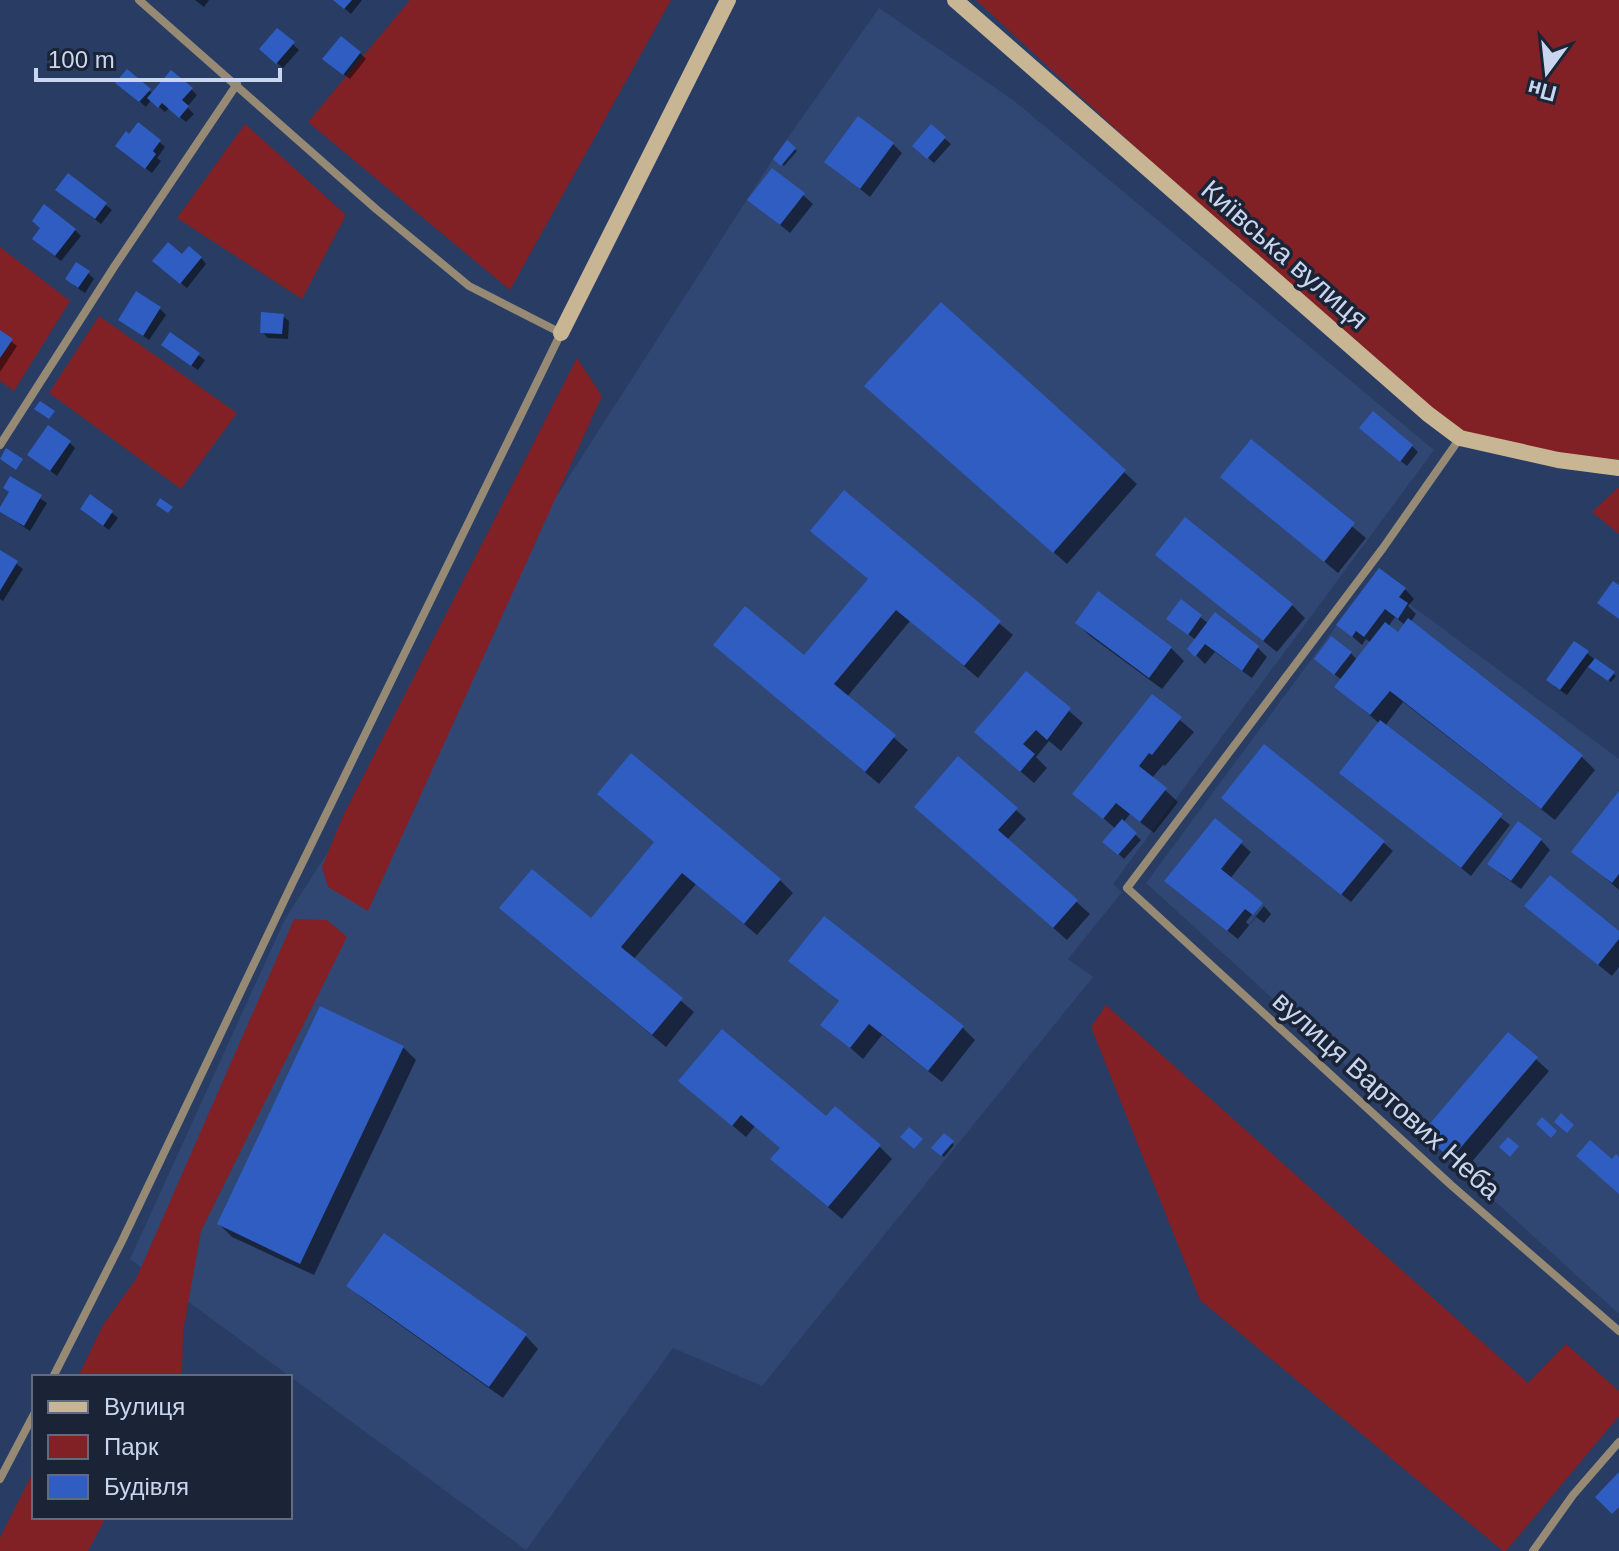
<svg xmlns="http://www.w3.org/2000/svg" width="1619" height="1551" font-family="Arial,sans-serif">
  <style>
    .built { fill: #304774 }
    .green { fill: #822125 }
    .shadow { fill: #0007; fill-rule: evenodd }
    .building { fill: #305dc1 }
    .lines { fill: none; stroke-linecap: round; stroke-linejoin: round }
    .street { stroke: #968a75; stroke-width: 8 }
    .secondary { stroke: #c7b593; stroke-width: 16 }
    .labels { text-anchor: middle; stroke-width: 7; stroke-linejoin: round; paint-order: stroke }
    .street-label { font-size: 28px; fill: #c9d6ef; stroke: #1a2436 }
  </style>
  <rect width="100%" height="100%" fill="#283c64"/>
  <g class="built">
    <path d="M879,8L1013,100L1434,450L1113,884L1122,892L1068,959L1093,977L762,1386L673,1348L526,1550L130,1259L285,919L773,159Z"/>
    <path d="M1379,568L1406,588L1400,597L1619,759V1314L1421,1134L1401,1115L1397,1101L1383,1089L1366,1084L1146,883Z"/>
  </g>
  <g class="green">
    <path d="M410,0H671L510,290L308,122Z"/>
    <path d="M976,0H1619V468L1460,438L1406,397Z"/>
    <path d="M245,124L346,215L302,299L177,218Z"/>
    <path d="M0,247L70,301L14,391L0,381Z"/>
    <path d="M99,316L237,413L181,489L49,393Z"/>
    <path d="M577,358L602,396L368,911L328,887L322,867L343,816Z"/>
    <path d="M1619,487V534L1592,512Z"/>
    <path d="M294,919L327,920L347,937L201,1231L183,1332L182,1373L179,1377H78L103,1325L136,1279Z"/>
    <path d="M1106,1005L1528,1383L1566,1344L1619,1391V1416L1506,1551H1503L1200,1300L1091,1027Z"/>
    <path d="M34,1470V1517H106L88,1551H0V1538Z"/>
  </g>
  <g class="shadow">
    <path d="M195,0H209L204,7Z"/>
    <path d="M335,0H362L351,14Z"/>
    <path d="M278,30L299,50L283,68L268,55Z"/>
    <path d="M360,53L366,59L350,79L331,65Z"/>
    <path d="M127,72L153,94L191,89L197,95L187,107L194,114L186,122L169,108L165,112L151,100L146,107L124,88Z"/>
    <path d="M931,127L951,144L934,163L921,152Z"/>
    <path d="M159,142L165,147L157,158L161,161L152,173L123,152Z"/>
    <path d="M787,143L797,151L784,166L775,159Z"/>
    <path d="M893,144L902,153L870,197L827,162Z"/>
    <path d="M68,176L112,210L101,224L64,195Z"/>
    <path d="M803,195L813,204L790,233L750,200Z"/>
    <path d="M75,230L81,236L61,261L40,244Z"/>
    <path d="M183,257L201,258L206,264L187,288L161,267Z"/>
    <path d="M88,273L94,279L85,293L73,285Z"/>
    <path d="M160,309L166,315L149,340L120,320Z"/>
    <path d="M283,316L289,321L288,339L268,338L262,332Z"/>
    <path d="M0,333L17,346L0,372Z"/>
    <path d="M170,335L205,360L198,370L169,350Z"/>
    <path d="M880,399L1124,472L1137,484L1067,564Z"/>
    <path d="M1367,434L1412,446L1418,452L1407,466Z"/>
    <path d="M1251,442L1366,538L1338,573L1223,477Z"/>
    <path d="M70,443L75,448L57,476L30,455Z"/>
    <path d="M11,479L47,503L30,531L0,511L10,493Z"/>
    <path d="M845,493L1013,635L978,678L910,621L847,697L908,750L879,784L716,645L804,658L869,580L813,531Z"/>
    <path d="M112,513L118,518L109,530L88,515Z"/>
    <path d="M0,552L23,569L3,601L0,599Z"/>
    <path d="M1171,567L1292,605L1305,618L1277,652Z"/>
    <path d="M1405,589L1414,599L1408,606L1416,614L1410,623L1582,757L1595,770L1555,820L1403,702L1385,726L1510,825L1471,876L1342,773L1380,724L1336,687L1342,680L1322,665L1351,653L1357,660L1371,643L1366,639L1362,645L1339,625ZM1395,617L1405,625L1398,634L1388,627Z"/>
    <path d="M1181,602L1209,624L1258,648L1267,657L1252,678L1215,652L1205,664L1190,649L1196,640L1174,624Z"/>
    <path d="M1077,623L1171,648L1184,661L1162,689L1090,636Z"/>
    <path d="M1575,644L1616,676L1611,682L1589,665L1567,695L1554,686Z"/>
    <path d="M1026,674L1083,723L1061,751L1049,741L1036,757L1047,768L1034,783L989,745Z"/>
    <path d="M1153,697L1194,732L1165,766L1163,765L1152,778L1178,802L1154,833L1130,814L1123,823L1141,840L1124,859L1105,842L1116,829L1075,794Z"/>
    <path d="M959,759L1026,819L1007,840L1090,914L1067,940L929,819Z"/>
    <path d="M599,794L780,880L793,893L757,935L696,884L633,960L694,1012L666,1047L515,921H591L656,843Z"/>
    <path d="M1619,795V890L1574,851Z"/>
    <path d="M1233,807L1383,842L1393,851L1351,902Z"/>
    <path d="M1215,821L1251,852L1230,879L1261,903L1246,922L1249,925L1264,906L1271,914L1264,923L1256,917L1238,939L1176,890Z"/>
    <path d="M1541,840L1550,850L1521,889L1499,873Z"/>
    <path d="M1540,918L1619,933V967L1612,976Z"/>
    <path d="M791,961L962,1027L975,1040L942,1082L882,1035L863,1059L823,1024L840,1002Z"/>
    <path d="M1508,1034L1549,1071L1464,1171L1436,1147Z"/>
    <path d="M403,1047L416,1060L314,1275L232,1237L219,1224Z"/>
    <path d="M694,1093L826,1119L879,1146L892,1159L842,1219L786,1172L782,1149L755,1126L746,1137Z"/>
    <path d="M944,1135L954,1145L944,1157L933,1148Z"/>
    <path d="M384,1236L526,1336L538,1349L503,1398L362,1298L349,1286Z"/>
  </g>
  <g class="building">
    <path d="M333,0H352L344,9Z"/>
    <path d="M277,28L295,42L276,64L259,49Z"/>
    <path d="M341,36L361,52L343,75L322,59Z"/>
    <path d="M127,69L151,89L139,102L115,83Z"/>
    <path d="M171,70L193,88L182,100L189,106L179,118L162,103L158,108L147,98Z"/>
    <path d="M858,116L894,143L860,189L824,162Z"/>
    <path d="M138,122L161,140L153,151L156,154L145,169L115,146L126,131L129,134Z"/>
    <path d="M931,124L946,137L927,159L912,146Z"/>
    <path d="M787,140L796,148L781,166L773,159Z"/>
    <path d="M772,168L805,193L780,225L747,200Z"/>
    <path d="M68,173L107,203L95,219L55,190Z"/>
    <path d="M44,204L76,229L55,256L32,239L40,228L32,221Z"/>
    <path d="M168,242L182,254L189,246L202,257L180,284L152,261Z"/>
    <path d="M76,262L90,271L78,288L65,279Z"/>
    <path d="M136,291L161,307L143,336L118,320Z"/>
    <path d="M941,302L1126,470L1053,553L864,386Z"/>
    <path d="M261,312L284,314L282,334L260,333Z"/>
    <path d="M0,330L13,339L0,358Z"/>
    <path d="M170,332L200,353L191,366L161,345Z"/>
    <path d="M40,401L55,411L49,419L34,409Z"/>
    <path d="M1373,411L1413,445L1400,462L1359,428Z"/>
    <path d="M48,425L71,441L50,471L27,455Z"/>
    <path d="M1251,439L1355,523L1324,562L1220,477Z"/>
    <path d="M6,448L23,459L16,470L0,459Z"/>
    <path d="M10,476L42,495L24,526L0,512V507L9,492L3,488Z"/>
    <path d="M844,490L1001,621L964,666L896,610L834,684L896,735L865,772L713,645L745,606L804,655L868,579L810,531Z"/>
    <path d="M90,494L113,511L103,526L80,509Z"/>
    <path d="M160,498L173,507L168,513L156,505Z"/>
    <path d="M1185,517L1293,604L1263,641L1155,555Z"/>
    <path d="M0,550L18,561L0,591Z"/>
    <path d="M1379,568L1406,588L1399,597L1408,603L1398,619L1385,609L1364,637L1356,631L1352,637L1336,625Z"/>
    <path d="M1613,581L1619,585V619L1597,603Z"/>
    <path d="M1098,591L1172,647L1149,678L1075,623Z"/>
    <path d="M1181,599L1202,615L1188,635L1166,619Z"/>
    <path d="M1215,612L1259,646L1242,671L1205,644L1195,657L1187,649Z"/>
    <path d="M1408,618L1583,755L1541,809L1390,691L1370,715L1334,687L1385,622L1398,632Z"/>
    <path d="M1331,636L1352,652L1334,675L1314,659Z"/>
    <path d="M1574,641L1589,651L1560,690L1546,680Z"/>
    <path d="M1595,658L1615,672L1608,681L1588,667Z"/>
    <path d="M1026,671L1071,708L1047,740L1036,730L1023,744L1035,754L1020,772L974,732Z"/>
    <path d="M1152,694L1182,717L1152,755L1149,753L1139,766L1167,788L1140,822L1116,803L1103,819L1072,794Z"/>
    <path d="M1380,720L1503,814L1461,868L1339,773Z"/>
    <path d="M1264,744L1385,841L1341,895L1221,798Z"/>
    <path d="M631,753L781,879L744,924L682,873L621,947L683,998L652,1035L499,908L532,869L591,918L654,842L597,794Z"/>
    <path d="M958,756L1018,808L998,830L1078,900L1053,928L914,807Z"/>
    <path d="M1619,791V874L1612,883L1571,852Z"/>
    <path d="M1215,818L1243,841L1221,869L1263,903L1253,915L1245,909L1227,931L1164,881Z"/>
    <path d="M1122,819L1137,833L1118,855L1102,842Z"/>
    <path d="M1518,821L1542,839L1511,881L1487,864Z"/>
    <path d="M1550,875L1619,931V939L1598,965L1524,906Z"/>
    <path d="M824,916L964,1026L928,1071L869,1024L850,1048L820,1025L839,1001L788,961Z"/>
    <path d="M320,1006L404,1046L300,1264L217,1224Z"/>
    <path d="M722,1029L826,1116L835,1106L881,1145L828,1207L770,1159L780,1148L741,1115L732,1126L678,1081Z"/>
    <path d="M1508,1032L1538,1057L1451,1159L1421,1134Z"/>
    <path d="M1561,1113L1574,1125L1567,1133L1554,1122Z"/>
    <path d="M1542,1117L1557,1131L1551,1138L1536,1124Z"/>
    <path d="M909,1127L923,1139L914,1149L900,1137Z"/>
    <path d="M944,1133L954,1141L941,1156L931,1148Z"/>
    <path d="M1508,1137L1519,1146L1510,1157L1499,1147Z"/>
    <path d="M1590,1140L1612,1159L1616,1154L1619,1157V1194L1576,1156Z"/>
    <path d="M384,1233L527,1334L489,1387L346,1286Z"/>
    <path d="M1619,1472V1507L1612,1514L1595,1497Z"/>
  </g>
  <g class="lines">
    <g class="street">
      <path d="M1460,438L1383,548L1127,888L1451,1185L1619,1331"/>
      <path d="M0,445L114,267L237,84"/>
      <path d="M53,1377L122,1241L291,886L561,333L469,286L376,209L139,0"/>
      <path d="M0,1479L34,1414"/>
      <path d="M1533,1551L1573,1495L1619,1442"/>
    </g>
    <g class="secondary">
      <path d="M955,0L1428,414L1460,438L1558,460L1619,468"/>
      <path d="M561,333L728,0"/>
    </g>
  </g>
  <g class="labels">
    <g class="street-label">
      <text transform="translate(1285 254) rotate(41)" y="10">Київська вулиця</text>
      <text transform="translate(1387 1095) rotate(42)" y="10">вулиця Вартових Неба</text>
    </g>
  </g>
  <rect x="32" y="1375" width="260" height="144" fill="#1a2436" stroke="#606b80" stroke-width="2"/>
  <rect x="48" y="1401" width="40" height="12" fill="#c7b593" stroke="#606b80" stroke-width="2"/>
  <text x="104" y="1415" font-size="24" fill="#c9d6ef">Вулиця</text>
  <rect x="48" y="1435" width="40" height="24" fill="#822125" stroke="#606b80" stroke-width="2"/>
  <text x="104" y="1455" font-size="24" fill="#c9d6ef">Парк</text>
  <rect x="48" y="1475" width="40" height="24" fill="#305dc1" stroke="#606b80" stroke-width="2"/>
  <text x="104" y="1495" font-size="24" fill="#c9d6ef">Будівля</text>
  <g transform="translate(1547 72) rotate(195)" stroke="#1a2436" stroke-width="6" paint-order="stroke">
  <path d="M0-6L14 30L0 20L-14 30Z" fill="#c9d6ef"/>
  <text y="-12" font-size="22" font-weight="bold" text-anchor="middle" fill="#c9d6ef">Пн</text>
  </g>
  <path d="M36 68v12h244v-12" fill="none" stroke="#c9d6ef" stroke-width="4"/>
  <text x="48" y="68" font-size="24" fill="#c9d6ef" stroke="#1a2436" stroke-width="6" paint-order="stroke">100 m</text>
</svg>
